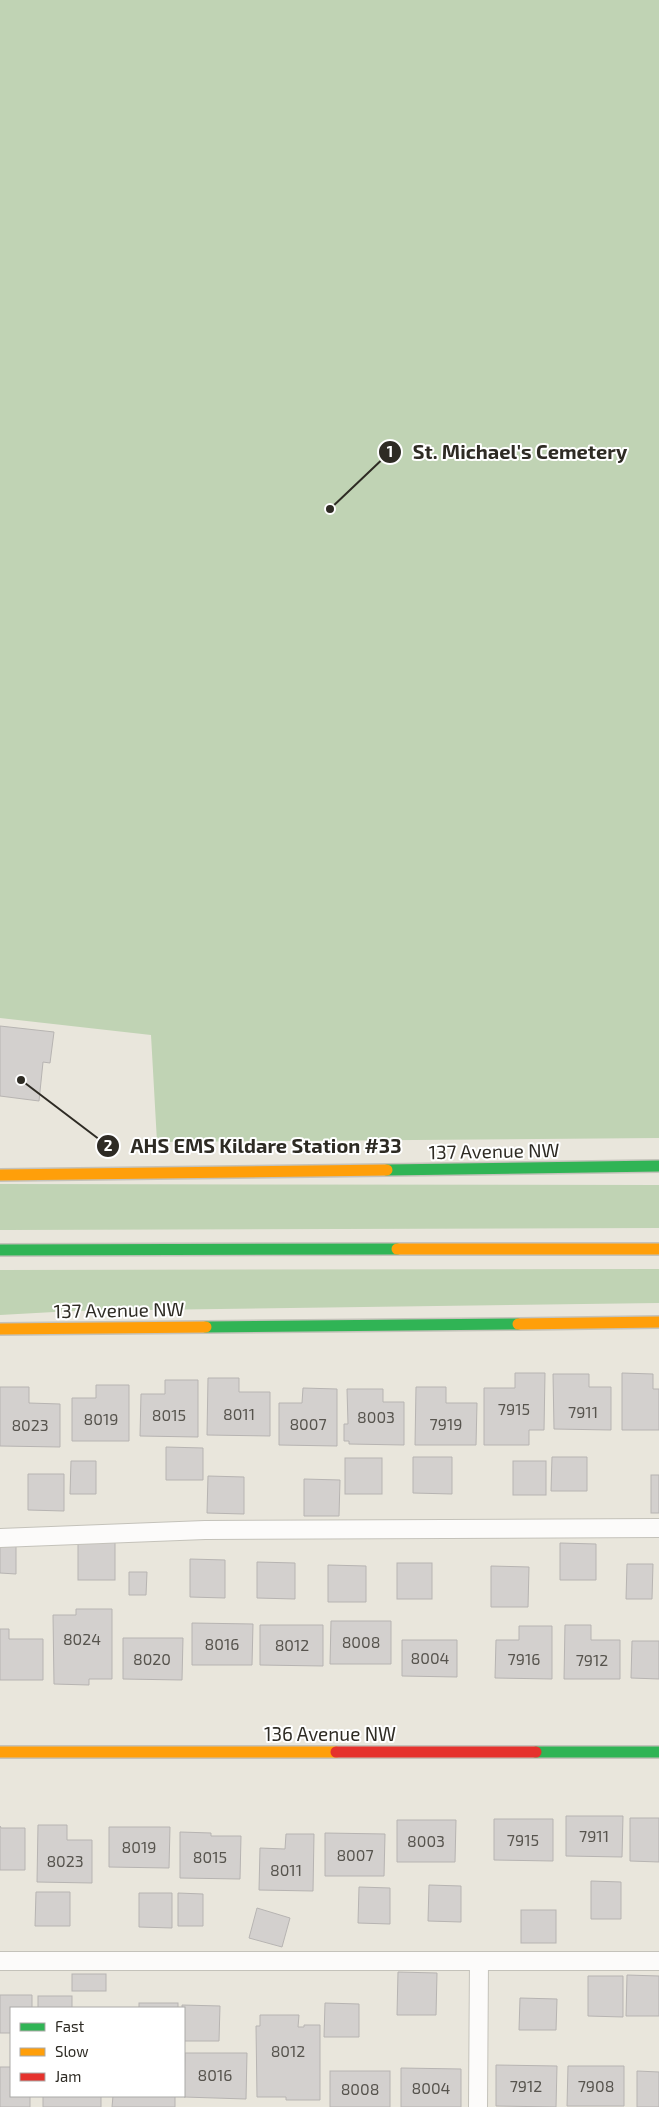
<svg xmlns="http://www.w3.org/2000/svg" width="659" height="2107" font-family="'Exo 2',sans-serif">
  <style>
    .green { fill: #c0d3b4 }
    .building { fill: #d3d0ce; stroke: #b7b4b2 }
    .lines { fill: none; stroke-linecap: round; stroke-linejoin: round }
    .lane-casing { stroke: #c4c2ba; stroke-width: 20 }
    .fast-casing { stroke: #c4c2ba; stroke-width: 14 }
    .slow-casing { stroke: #c4c2ba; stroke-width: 14 }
    .jam-casing { stroke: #c4c2ba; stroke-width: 14 }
    .lane { stroke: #fcfbfa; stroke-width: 18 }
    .fast { stroke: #30b455; stroke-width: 11 }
    .slow { stroke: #ff9f0a; stroke-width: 11 }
    .jam { stroke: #e5322d; stroke-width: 11 }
    .labels { text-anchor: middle; stroke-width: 4; stroke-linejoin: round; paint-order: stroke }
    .number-label { font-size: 16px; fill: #57544e }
    .street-label { font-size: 19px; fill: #2e2b24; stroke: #fff }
    .leader { fill: none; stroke: #2e2b24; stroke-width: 2 }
    .callout-dot { fill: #2e2b24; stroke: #fff; stroke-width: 2 }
    .mark-label { font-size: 15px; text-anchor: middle; font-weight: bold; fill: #fff }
    .callout-label { font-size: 20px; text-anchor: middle; font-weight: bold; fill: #2e2b24; stroke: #fff; stroke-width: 4; stroke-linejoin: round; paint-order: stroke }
  </style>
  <rect width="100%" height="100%" fill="#e9e6dc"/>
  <g class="green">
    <path d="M0,0H659V1138L157,1142L151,1035L0,1018Z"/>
    <path d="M0,1184L659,1185V1228L6,1230H0Z"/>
    <path d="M659,1269V1303L72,1311L0,1315V1270Z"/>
  </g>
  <g class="building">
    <path d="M0,1026L54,1032L50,1063L43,1062L39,1101L0,1096Z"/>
    <path d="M515,1373H545L544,1430H529V1445H484V1388H515Z"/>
    <path d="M622,1373L653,1374V1389H659V1430H622Z"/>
    <path d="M553,1374H589V1387H611V1430L554,1429Z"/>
    <path d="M208,1378H239V1392H270V1436L207,1435Z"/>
    <path d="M165,1380H198V1437L140,1436L141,1394H165Z"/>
    <path d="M96,1385H129V1441H72V1398H96Z"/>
    <path d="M0,1387H29V1403L60,1404V1447L0,1446Z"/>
    <path d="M416,1387H446V1403H477L476,1445H415Z"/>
    <path d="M303,1388L337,1389V1446L279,1445V1403H302Z"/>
    <path d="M347,1389H383V1402H404V1445L349,1444V1441H344V1424H348Z"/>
    <path d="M166,1447L203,1448V1480H166Z"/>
    <path d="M413,1457H452V1494L413,1493Z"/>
    <path d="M552,1457H587V1491H551Z"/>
    <rect x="345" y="1458" width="37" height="36"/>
    <path d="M71,1461H96V1494H70Z"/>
    <rect x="513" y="1461" width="33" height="34"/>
    <path d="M28,1474H64V1511L28,1510Z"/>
    <rect x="651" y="1475" width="8" height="38"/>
    <path d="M208,1476L244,1477V1514L207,1513Z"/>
    <path d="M304,1479L340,1480L339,1516H304Z"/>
    <rect x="78" y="1541" width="37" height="39"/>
    <path d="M0,1542H16V1574L0,1573Z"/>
    <path d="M560,1543L596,1544V1580H560Z"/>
    <path d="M190,1559L225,1560V1598L190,1597Z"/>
    <path d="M257,1562L295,1563V1599L257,1598Z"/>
    <rect x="397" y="1563" width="35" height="36"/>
    <path d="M627,1564H653L652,1599H626Z"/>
    <path d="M328,1565L366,1566V1602H328Z"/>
    <path d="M491,1566L529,1567L528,1607H491Z"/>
    <path d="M129,1572H147L146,1595H129Z"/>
    <path d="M76,1609H112V1679H89V1685L54,1684L53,1615H76Z"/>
    <path d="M331,1621H391V1664H330Z"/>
    <path d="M192,1623L253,1624L252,1665H192Z"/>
    <path d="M260,1625H323V1666L260,1665Z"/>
    <path d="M565,1625H591V1640H620V1679H564Z"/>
    <path d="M519,1626H552V1679L495,1678L496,1640H519Z"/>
    <path d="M0,1629H9V1639H43V1680H0Z"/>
    <path d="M123,1638H183L182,1680L123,1679Z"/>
    <path d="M402,1640H457V1677L402,1676Z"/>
    <path d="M632,1641H659V1679L631,1678Z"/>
    <path d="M566,1816H623L622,1857L566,1856Z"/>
    <path d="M630,1818H659V1862L630,1861Z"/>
    <path d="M494,1819H553V1861L494,1860Z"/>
    <path d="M397,1820H456L455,1862H397Z"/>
    <path d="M38,1825H67V1840H92V1883L37,1882Z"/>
    <path d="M0,1826L1,1828H25V1870H0Z"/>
    <path d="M109,1827H170L169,1868L109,1867Z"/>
    <path d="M180,1832L211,1833V1836H241L240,1879L180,1878Z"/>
    <path d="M325,1833L385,1834L384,1876H325Z"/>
    <path d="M286,1834H314L313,1891L259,1890L260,1848L285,1849Z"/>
    <path d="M591,1881L621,1882V1919H591Z"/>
    <path d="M429,1885L461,1886V1922L428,1921Z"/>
    <path d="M359,1887L390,1888V1924L358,1923Z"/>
    <path d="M36,1892H70V1926H35Z"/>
    <path d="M139,1893H172V1928L139,1927Z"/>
    <path d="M178,1893L203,1894V1926H178Z"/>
    <path d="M257,1908L290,1918L282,1947L249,1938Z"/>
    <rect x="521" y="1910" width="35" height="33"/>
    <path d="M398,1972L437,1973L436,2015H397Z"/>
    <rect x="72" y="1974" width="34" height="17"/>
    <path d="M627,1975L659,1976V2016H626Z"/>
    <path d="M588,1976H623V2017L588,2016Z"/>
    <path d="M0,1995H32V2008H11V2033H0Z"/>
    <rect x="38" y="1996" width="34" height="12"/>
    <path d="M520,1998L557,1999L556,2030H519Z"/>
    <rect x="139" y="2003" width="39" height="5"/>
    <path d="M325,2003L359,2004V2037H324Z"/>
    <path d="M182,2005L220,2006L219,2041H184Z"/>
    <path d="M260,2015H299L298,2027H304V2025H320V2100H286V2097H257L256,2026H260Z"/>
    <path d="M185,2053H247L246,2099L184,2097Z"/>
    <path d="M496,2065L557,2066L556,2107L496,2106Z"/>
    <path d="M568,2066H624V2106H567Z"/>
    <path d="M0,2067H11V2096H30V2107H0Z"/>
    <path d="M401,2068L461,2069V2107H401Z"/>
    <rect x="330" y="2071" width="60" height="36"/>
    <path d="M637,2071L659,2072V2107H637Z"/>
    <rect x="43" y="2096" width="58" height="11"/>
    <path d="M113,2096H175V2107H112Z"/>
  </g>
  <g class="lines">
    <g class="lane-casing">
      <g id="lane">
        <path d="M0,1538L205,1530L659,1528"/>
        <path d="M0,1961H659"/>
        <path d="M478,2107L479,1961"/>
      </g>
    </g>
    <g class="fast-casing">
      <g id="fast">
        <path d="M387,1170L659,1166"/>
        <path d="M0,1250L397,1249"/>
        <path d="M206,1327L518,1324"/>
        <path d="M536,1752H659"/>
      </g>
    </g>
    <g class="slow-casing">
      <g id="slow">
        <path d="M0,1175L387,1170"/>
        <path d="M397,1249H659"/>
        <path d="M518,1324L659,1322"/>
        <path d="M0,1329L206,1327"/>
        <path d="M0,1752H336"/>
      </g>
    </g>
    <g class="jam-casing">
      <path id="jam" d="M336,1752H536"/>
    </g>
    <use href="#lane" class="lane"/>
    <use href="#fast" class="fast"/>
    <use href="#slow" class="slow"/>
    <use href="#jam" class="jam"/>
  </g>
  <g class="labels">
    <g class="number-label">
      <text x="514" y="1415">7915</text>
      <text x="583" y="1418">7911</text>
      <text x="239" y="1420">8011</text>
      <text x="169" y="1421">8015</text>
      <text x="376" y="1423">8003</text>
      <text x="101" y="1425">8019</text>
      <text x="308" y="1430">8007</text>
      <text x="446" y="1430">7919</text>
      <text x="30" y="1431">8023</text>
      <text x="82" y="1645">8024</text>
      <text x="361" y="1648">8008</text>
      <text x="222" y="1650">8016</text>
      <text x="292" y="1651">8012</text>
      <text x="430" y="1664">8004</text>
      <text x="152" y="1665">8020</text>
      <text x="524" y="1665">7916</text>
      <text x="592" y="1666">7912</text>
      <text x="594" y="1842">7911</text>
      <text x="523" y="1846">7915</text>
      <text x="426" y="1847">8003</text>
      <text x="139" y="1853">8019</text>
      <text x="355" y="1861">8007</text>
      <text x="210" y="1863">8015</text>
      <text x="65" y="1867">8023</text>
      <text x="286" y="1876">8011</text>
      <text x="288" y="2057">8012</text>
      <text x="215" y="2081">8016</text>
      <text x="526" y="2092">7912</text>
      <text x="596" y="2092">7908</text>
      <text x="431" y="2094">8004</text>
      <text x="360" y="2095">8008</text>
    </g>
    <g class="street-label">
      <text transform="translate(494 1151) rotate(-1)" y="7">137 Avenue NW</text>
      <text transform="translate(119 1310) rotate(-1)" y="7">137 Avenue NW</text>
      <text x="330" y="1741">136 Avenue NW</text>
    </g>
  </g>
  <path class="leader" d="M330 509L390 452M21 1080L108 1146"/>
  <g class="callout-dot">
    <circle cx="330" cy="509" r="5"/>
    <circle cx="21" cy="1080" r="5"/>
    <circle cx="390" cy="452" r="12"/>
    <circle cx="108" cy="1146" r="12"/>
  </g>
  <g class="mark-label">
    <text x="390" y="457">1</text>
    <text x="108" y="1151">2</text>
  </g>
  <g class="callout-label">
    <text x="520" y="459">St. Michael's Cemetery</text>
    <text x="266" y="1153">AHS EMS Kildare Station #33</text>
  </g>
  <rect x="10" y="2007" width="175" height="90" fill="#ffffff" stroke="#abaaa7"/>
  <rect x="20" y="2023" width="25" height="8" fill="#30b455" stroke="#abaaa7"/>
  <text x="55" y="2032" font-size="15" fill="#2e2b24">Fast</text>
  <rect x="20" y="2048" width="25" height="8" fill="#ff9f0a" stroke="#abaaa7"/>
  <text x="55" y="2057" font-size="15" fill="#2e2b24">Slow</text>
  <rect x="20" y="2073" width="25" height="8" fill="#e5322d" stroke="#abaaa7"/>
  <text x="55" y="2082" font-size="15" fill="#2e2b24">Jam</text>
</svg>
